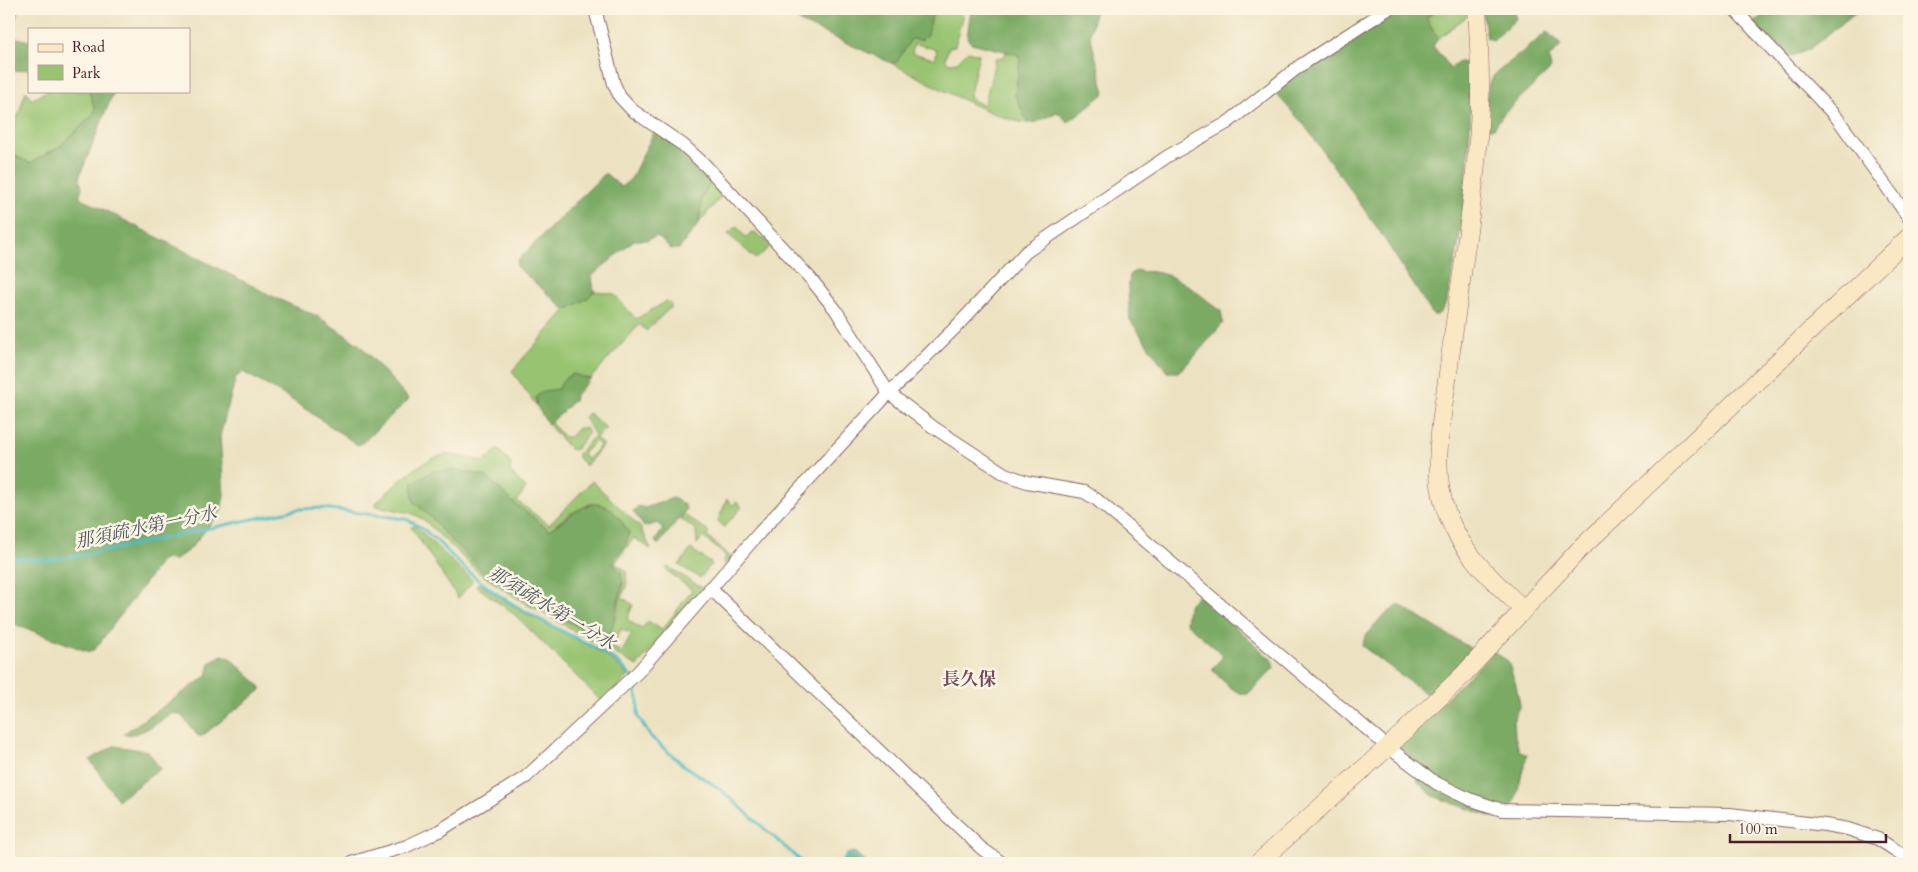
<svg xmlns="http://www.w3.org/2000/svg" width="1918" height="872" font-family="Cardo,'Noto Serif JP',serif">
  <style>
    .green { fill: #98c471; stroke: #71724e; fill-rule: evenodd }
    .forest { fill: #7aaa63; stroke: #626447 }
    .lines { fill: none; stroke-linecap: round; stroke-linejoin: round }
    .stream { stroke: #4cbbc3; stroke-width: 3 }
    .street-casing { stroke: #836360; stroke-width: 14 }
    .secondary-casing { stroke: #836360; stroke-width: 19 }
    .street { stroke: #fff; stroke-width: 12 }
    .secondary { stroke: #fae7c3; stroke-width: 18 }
    .labels { text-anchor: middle; stroke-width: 5; stroke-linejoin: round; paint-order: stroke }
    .water-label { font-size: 18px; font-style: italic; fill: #4b5660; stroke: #fcf5e5 }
    .neighbourhood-label { font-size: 18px; font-weight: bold; fill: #754a5a; stroke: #fcf5e5 }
  </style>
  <rect width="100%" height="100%" fill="#fcf5e5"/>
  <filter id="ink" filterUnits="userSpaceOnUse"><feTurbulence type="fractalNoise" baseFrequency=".02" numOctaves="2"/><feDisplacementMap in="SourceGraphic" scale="10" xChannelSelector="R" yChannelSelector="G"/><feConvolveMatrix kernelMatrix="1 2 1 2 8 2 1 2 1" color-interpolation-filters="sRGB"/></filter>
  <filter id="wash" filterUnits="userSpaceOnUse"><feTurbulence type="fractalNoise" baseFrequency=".0096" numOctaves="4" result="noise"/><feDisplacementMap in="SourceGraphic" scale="20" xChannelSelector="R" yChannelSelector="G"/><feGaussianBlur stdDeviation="1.12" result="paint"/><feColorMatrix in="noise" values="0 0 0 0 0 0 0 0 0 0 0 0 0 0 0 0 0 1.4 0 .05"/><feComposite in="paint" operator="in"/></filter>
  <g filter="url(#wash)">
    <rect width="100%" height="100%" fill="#ece2c1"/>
    <g class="green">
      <path d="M9,9H19L10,36H9Z"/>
      <path d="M934,9H964L955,46L949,47L945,59L949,63L957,62L968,51L979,54L969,98L984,105L996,58L1004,57L1006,52L1017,54L1021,59L1015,95L1028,123C1001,123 919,77 891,63L897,61L911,39L927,35ZM914,43L937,50L935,59L912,53Z"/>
      <path d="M1438,9H1467V16L1438,39L1426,20V18Z"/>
      <path d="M26,91L32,100L46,91H89L95,109L93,115L59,147L30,163L9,153V130L13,131Z"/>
      <path d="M710,176L721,192L720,198L699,223L702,197L711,182Z"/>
      <path d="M736,226L746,238L750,233H756L772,245L756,259L728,234Z"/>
      <path d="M594,291L614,294L636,319L667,301L672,306L646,331L640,324L590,379L573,374L565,378L558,389L536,397V405L512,371L566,310L588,298Z"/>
      <path d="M589,413L606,428L596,438L603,445L586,466L578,458V454L595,435L584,417ZM596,441L600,446L587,459L583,454Z"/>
      <path d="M547,423H551L564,437H570L578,428H585L589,433L575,450L570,449Z"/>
      <path d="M498,449L511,464L510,472L526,488L517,501L549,525L592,481L640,527L651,549L634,538L615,563L626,571L627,584L622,597L633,605L627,619L641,629L648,621L662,630L692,590L666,570L668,567L704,589L637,666L528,605L479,573L424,520L411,513L376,506V503C392,488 426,453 449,455C460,455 473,459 484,462ZM457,470L486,476L513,502L549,530L570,514L592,503L626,545L613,559L614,565L623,583L616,620L442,531L432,518L414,502ZM621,629L632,634L622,652L612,647Z"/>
      <path d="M727,499L733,505L736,502L742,507L724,527L718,521Z"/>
      <path d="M683,514L709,532L707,536L732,558L726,564L723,562L726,556L703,537L697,544L696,530L680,518Z"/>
      <path d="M415,526L473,581L458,598L411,527Z"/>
      <path d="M691,549L712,564L700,578L679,565Z"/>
      <path d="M478,583C496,595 514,607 534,618C561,633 611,651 628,677L602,702L515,615L476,586Z"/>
    </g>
    <g class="forest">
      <path d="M791,9H934L927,35L922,40L911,39L897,62L891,63L800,22Z"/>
      <path d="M971,9H1095L1090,35L1105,93L1068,122L1057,112L1037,122L1028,123L1015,95L1020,59L1017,54L971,43L967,38Z"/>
      <path d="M1390,9H1438L1426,18L1438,39L1433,46L1451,68L1459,62L1471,63C1471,135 1468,206 1452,276C1449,290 1448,305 1438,315H1433L1378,229L1305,126L1278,96L1276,88Z"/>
      <path d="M1482,9H1513L1516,19L1493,40L1487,38Z"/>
      <path d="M1769,9H1860L1808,50L1792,56L1776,49L1752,24Z"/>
      <path d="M1547,32L1558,41L1561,46L1549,58L1551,69L1504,113L1494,128H1487L1483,124L1489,83L1495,74Z"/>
      <path d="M9,36L29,41V69L9,72Z"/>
      <path d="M89,91H114L79,178L82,187L79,197L278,299L319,317L361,346L409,399L362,443L358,445L286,396L243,372L236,377L220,436L224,495L221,511L190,549L175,560L163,559L95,649L89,652L9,622V145L17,157L30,163L59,147L93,115L95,109Z"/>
      <path d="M658,133L680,147L710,176L711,182L702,197L699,223L679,249H671L657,236L647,240H634L592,276L594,291L588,298L566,310L517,267V261L605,173L621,187L631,179L653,134Z"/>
      <path d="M1138,270L1141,272C1172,268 1197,293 1221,311L1223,323L1193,358L1178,372H1167L1130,320L1128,291L1130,274Z"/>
      <path d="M573,374L590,379L574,397L575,399L551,423H547L536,405V397L543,391L558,389L565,378Z"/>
      <path d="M457,470L486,476L513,502L549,530C585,506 601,485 629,533L626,545L613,559L614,565L621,572L623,583L610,636L603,642L482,571L442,531L432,518L414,502L412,491L413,482L433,471Z"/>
      <path d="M673,498L685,505L686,510L658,545L655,541L663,529L658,523L644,527L633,511L638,506L645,508Z"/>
      <path d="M1198,595H1200L1273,661L1274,668L1248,694C1235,696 1222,679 1213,671V667L1222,658V654L1186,623L1188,605Z"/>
      <path d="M1399,605L1470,648L1472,653L1429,696L1362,646C1366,629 1385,614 1399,605Z"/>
      <path d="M1494,652L1508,661L1516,685L1520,705L1514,718L1515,736L1519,751L1527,755L1514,804L1504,815L1491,817L1433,796L1418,782L1414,771L1396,746Z"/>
      <path d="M222,655L230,658L261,687V690L202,736H198L181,715L173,713C158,722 141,737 123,734L207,676L210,663Z"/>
      <path d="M114,746L148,751L160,769L118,800L90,760Z"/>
      <path d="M854,852L867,863H839L847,854Z"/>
    </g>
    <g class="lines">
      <g class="stream">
        <path d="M9,558L51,560L104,551L299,509L322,508L406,519C434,532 452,559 476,578C502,600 534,616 564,632C585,643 617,655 630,676"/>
        <path d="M633,681L638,700V716L650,736L682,764L720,789L803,863"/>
        <path d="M841,863L847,856L853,855L863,863"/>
      </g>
    </g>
  </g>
  <g filter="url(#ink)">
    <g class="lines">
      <g class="street-casing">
        <g id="street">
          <path d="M595,9L614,84L620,97L632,110L683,145L705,165L810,278L835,309L889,393L933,427L1005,474L1027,482L1084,492L1096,499L1388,747L1436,783L1469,799L1502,810L1730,814L1825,825L1848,829L1878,839L1909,859"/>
          <path d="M1734,9L1837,118L1909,218"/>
          <path d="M710,588L926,796L981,848L1002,863"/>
          <path d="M351,863L407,846L439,831L526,777L638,672L760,532L889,393L955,328L1026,252L1168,156L1227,123L1301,65L1388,9"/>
        </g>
      </g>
      <g class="secondary-casing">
        <g id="secondary">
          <path d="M1477,9C1480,57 1482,104 1477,152C1471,224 1458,295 1449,366C1443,414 1429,470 1448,516C1463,555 1494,581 1523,609"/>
          <path d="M1258,863L1388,747L1462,676L1578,551L1909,237"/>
        </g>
      </g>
      <use href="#street" class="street"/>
      <use href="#secondary" class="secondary"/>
    </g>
  </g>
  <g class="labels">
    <g class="water-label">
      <text transform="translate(146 527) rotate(-12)" y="6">那須疏水第一分水</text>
      <text transform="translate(552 608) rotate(31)" y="6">那須疏水第一分水</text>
    </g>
    <g class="neighbourhood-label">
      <text x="969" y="685">長久保</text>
    </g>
  </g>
  <rect width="1918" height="872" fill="none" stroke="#fcf5e5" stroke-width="30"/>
  <rect x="28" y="28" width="162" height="65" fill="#fcf5e5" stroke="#b59f9b"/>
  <rect x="38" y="44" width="25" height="8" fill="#fae7c3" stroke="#b59f9b"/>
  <text x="72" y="52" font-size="15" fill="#4a1f2b">Road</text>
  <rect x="38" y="65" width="25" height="15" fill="#98c471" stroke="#b59f9b"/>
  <text x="72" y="78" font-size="15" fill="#4a1f2b">Park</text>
  <path d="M1730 834v8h156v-8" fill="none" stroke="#4a1f2b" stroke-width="2.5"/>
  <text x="1738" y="834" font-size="15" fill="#4a1f2b" stroke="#fcf5e5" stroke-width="4" paint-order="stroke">100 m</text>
</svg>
